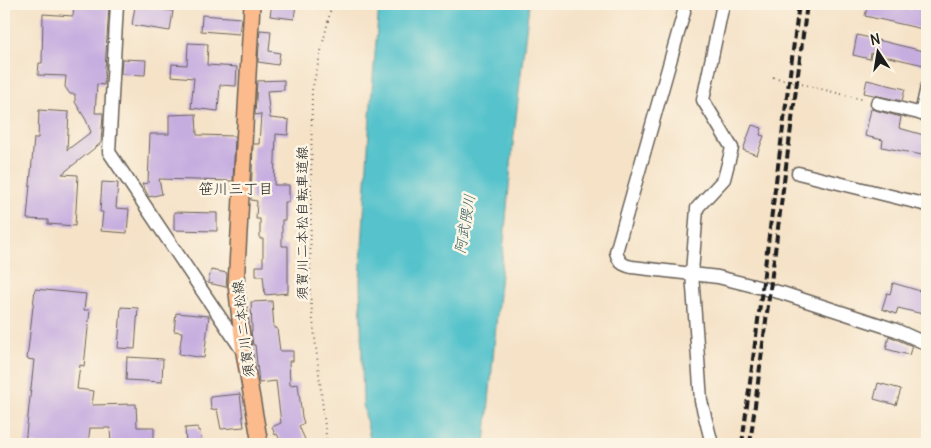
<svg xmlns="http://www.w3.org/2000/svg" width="931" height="448" font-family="Delius,'Klee One',sans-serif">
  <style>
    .water { fill: #56c3cc; stroke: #397074 }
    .building { fill: #c6ade0 }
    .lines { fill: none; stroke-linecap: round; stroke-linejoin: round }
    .minor-casing { stroke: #686158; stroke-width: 15 }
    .major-casing { stroke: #686158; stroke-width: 18 }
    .path { stroke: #686158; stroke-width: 2; stroke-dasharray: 1 4; stroke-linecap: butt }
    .minor { stroke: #fff; stroke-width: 12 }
    .major { stroke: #fbbb8c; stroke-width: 15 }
    .rail { stroke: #1c1c1c; stroke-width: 4; stroke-dasharray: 8 4; stroke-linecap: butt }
    .labels { text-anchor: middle; stroke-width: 5; stroke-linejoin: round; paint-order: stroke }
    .street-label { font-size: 14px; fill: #1c1c1c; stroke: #fcf5e5 }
    .neighbourhood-label { font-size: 15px; fill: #1c1c1c; stroke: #fcf5e5 }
    .water-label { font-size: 15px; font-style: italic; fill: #335f62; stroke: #fcf5e5 }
  </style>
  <rect width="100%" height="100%" fill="#fcf5e5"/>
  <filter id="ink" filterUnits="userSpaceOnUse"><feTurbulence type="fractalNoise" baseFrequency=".02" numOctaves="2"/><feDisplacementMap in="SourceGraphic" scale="10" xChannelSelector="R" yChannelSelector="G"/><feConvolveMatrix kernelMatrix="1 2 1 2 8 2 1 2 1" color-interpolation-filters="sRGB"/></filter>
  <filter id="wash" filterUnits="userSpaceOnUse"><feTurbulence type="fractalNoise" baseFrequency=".0096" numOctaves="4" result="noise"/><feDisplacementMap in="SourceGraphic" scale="20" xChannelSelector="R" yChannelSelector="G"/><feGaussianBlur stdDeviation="1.12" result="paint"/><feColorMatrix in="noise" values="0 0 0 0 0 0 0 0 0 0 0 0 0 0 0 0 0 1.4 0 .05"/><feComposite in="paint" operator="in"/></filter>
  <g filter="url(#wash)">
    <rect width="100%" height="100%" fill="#f5e2c7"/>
    <path class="water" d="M379,4H529L513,144L485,444H371L363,404L360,281L370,116Z"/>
    <g id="blocks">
      <g class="building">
        <path d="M74,4L109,6L104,85L97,84L95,113H103L101,143L62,174L78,175L75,226L48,224V220L27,219L34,138H38L39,110L69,112L67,150L91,132L86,120L75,102V94H70L65,87L66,76L38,75L39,63H42L43,14L73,16Z"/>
        <path d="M272,4H296L294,19L270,16Z"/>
        <path d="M868,4H886L912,10L914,4H927V30L865,16Z"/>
        <path d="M135,6L173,11L170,31L132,25Z"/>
        <path d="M202,15L241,18L239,34L201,31Z"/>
        <path d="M260,30L271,31L269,51L280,53L278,65L258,62Z"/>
        <path d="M857,35L927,52L924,65L871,53L870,59L853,55Z"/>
        <path d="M188,43L208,44L207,65L237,67L236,86L220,85L218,111L191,108L194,78L171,76L172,64L187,65Z"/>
        <path d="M122,59L146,60L145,75L121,74Z"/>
        <path d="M284,80V90L267,91L270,118L289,120L288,135L276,134L274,185H289V202H285V220H282V246H288V293L265,295L263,276H256V266H263V239H260V219H256L257,201L251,200L253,144H259L261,114L255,115L257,81Z"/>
        <path d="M867,80L905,89L902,101L864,93Z"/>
        <path d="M871,109L901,117L899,128L927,136V156L882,147L883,140L865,136Z"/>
        <path d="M196,114L197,135L235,136L233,181L159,179L162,194L149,197L142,184L148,183L150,134H169V115Z"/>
        <path d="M752,125L762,128L760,135L764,136L757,155L743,150Z"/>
        <path d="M102,182L118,183L116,208L129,209L127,233L101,231L103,212H100Z"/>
        <path d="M174,212L217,213V231L174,230Z"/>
        <path d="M211,270L227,273L226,287L208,283Z"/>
        <path d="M893,283L927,293V315L898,308L896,314L882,309L887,293L890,294Z"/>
        <path d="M35,289L86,294L84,310H90L84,366L80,365L77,389L94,391L92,405L136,404L137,427H154V444H111L110,428H90L88,444H25L34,360L27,359Z"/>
        <path d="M272,301L274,328H277L280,351H293V361H289L290,385L298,384L302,417L304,423L299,426L307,444H282L277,434L275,435L272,427L281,423L276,381L259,383L255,345H253L251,331H252L251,302Z"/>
        <path d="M121,307L138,308L135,349L118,348Z"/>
        <path d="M176,313L209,316L204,358L179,354L182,332L174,331Z"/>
        <path d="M889,336L912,346L909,355L886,349Z"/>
        <path d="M127,357L163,359L162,382L126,380Z"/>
        <path d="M878,383L901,389L896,405L874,399Z"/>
        <path d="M240,394L244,427L221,429L217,409L211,410L210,397Z"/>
        <path d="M198,427V431L200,430L201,441H199V444H186L185,428Z"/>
      </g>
    </g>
  </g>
  <g filter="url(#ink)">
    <use href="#blocks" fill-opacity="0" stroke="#686158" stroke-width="1"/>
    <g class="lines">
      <g class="minor-casing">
        <g id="minor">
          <path d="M117,4L109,152L244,353"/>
          <path d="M683,4L684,12L616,252C619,262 622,265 632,267L718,277L782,293L896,330L927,344"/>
          <path d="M877,103L927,115"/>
          <path d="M921,114L927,87"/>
          <path d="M798,173L927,205"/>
          <path d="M712,444L701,401L692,273L697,208L724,179L732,148L703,100L723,4"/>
        </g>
      </g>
      <g class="major-casing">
        <path id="major" d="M252,4L236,285L244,353L260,444"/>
      </g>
      <g class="path">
        <path d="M773,77L865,100"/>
        <path d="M327,444L310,294L311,193L312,90L332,4"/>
      </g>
      <use href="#minor" class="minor"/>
      <use href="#major" class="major"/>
      <g class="rail">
        <path d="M4,51L8,4"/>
        <path d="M742,444L799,4"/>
        <path d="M750,444L807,4"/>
      </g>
    </g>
  </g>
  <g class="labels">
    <g class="street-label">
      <text transform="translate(302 223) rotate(-90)" y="5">須賀川二本松自転車道線</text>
      <text transform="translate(243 329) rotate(-97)" y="5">須賀川二本松線</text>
    </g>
    <g class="neighbourhood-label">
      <text x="236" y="194">笹川三丁目</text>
    </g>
    <g class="water-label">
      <text transform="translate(465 224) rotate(-80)" y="5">阿武隈川</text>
    </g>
  </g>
  <rect width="931" height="448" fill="none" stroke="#fcf5e5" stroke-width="20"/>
  <g transform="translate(878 52) rotate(348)" stroke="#fcf5e5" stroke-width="4" paint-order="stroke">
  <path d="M0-4L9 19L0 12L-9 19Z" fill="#1c1c1c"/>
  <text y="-8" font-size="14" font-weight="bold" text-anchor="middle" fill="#1c1c1c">N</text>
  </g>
</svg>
